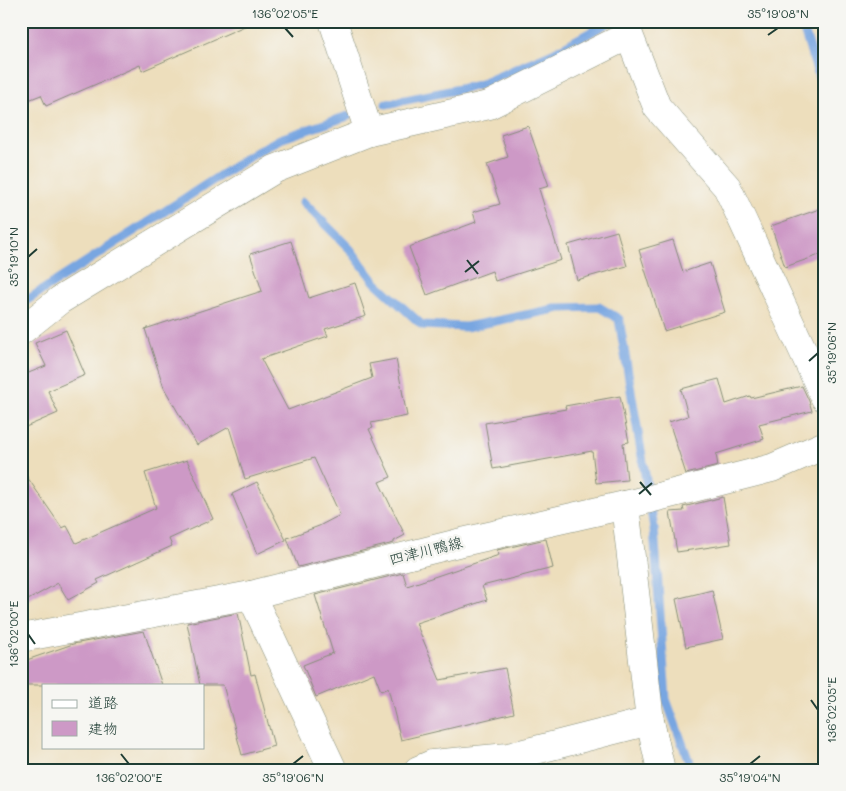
<svg xmlns="http://www.w3.org/2000/svg" width="846" height="791" font-family="Mali,'Klee One',sans-serif">
  <style>
    .lines { fill: none; stroke-linecap: round; stroke-linejoin: round }
    .stream { stroke: #78a6e1; stroke-width: 9 }
    .building { fill: #cd99c6 }
    .minor-casing { stroke: #868e78; stroke-width: 29 }
    .secondary-casing { stroke: #868e78; stroke-width: 29 }
    .minor { stroke: #fff; stroke-width: 28 }
    .secondary { stroke: #fff; stroke-width: 28 }
    .ticks { fill: none; stroke: #1f3d34; stroke-width: 2 }
    .labels { text-anchor: middle; stroke-width: 5; stroke-linejoin: round; paint-order: stroke }
    .street-label { font-size: 15px; fill: #1f3d34; stroke: #f6f6f2 }
    .neatline { fill: none; stroke: #1f3d34; stroke-width: 2 }
    .ticks-label { font-size: 12px; text-anchor: middle; fill: #1f3d34 }
  </style>
  <rect width="100%" height="100%" fill="#f6f6f2"/>
  <filter id="ink" filterUnits="userSpaceOnUse"><feTurbulence type="fractalNoise" baseFrequency=".02" numOctaves="2"/><feDisplacementMap in="SourceGraphic" scale="10" xChannelSelector="R" yChannelSelector="G"/><feConvolveMatrix kernelMatrix="1 2 1 2 8 2 1 2 1" color-interpolation-filters="sRGB"/></filter>
  <filter id="wash" filterUnits="userSpaceOnUse"><feTurbulence type="fractalNoise" baseFrequency=".0096" numOctaves="4" result="noise"/><feDisplacementMap in="SourceGraphic" scale="20" xChannelSelector="R" yChannelSelector="G"/><feGaussianBlur stdDeviation="1.12" result="paint"/><feColorMatrix in="noise" values="0 0 0 0 0 0 0 0 0 0 0 0 0 0 0 0 0 1.4 0 .05"/><feComposite in="paint" operator="in"/></filter>
  <g filter="url(#wash)">
    <rect width="100%" height="100%" fill="#eddebc"/>
    <g class="lines">
      <g class="stream">
        <path d="M801,21L825,95"/>
        <path d="M386,104L479,85L553,53L611,21"/>
        <path d="M303,202L350,249L375,282L422,325L466,327L560,308L599,307L619,319L654,528L666,699L692,770"/>
        <path d="M21,304L255,153L280,139L348,116"/>
      </g>
    </g>
    <g id="blocks">
      <g class="building">
        <path d="M21,21H256L142,71L140,65L46,106L41,95L21,103Z"/>
        <path d="M528,126L549,186L539,189L561,260L495,281L492,271L427,295L409,247L476,222L473,212L500,204L487,164L508,157L501,135Z"/>
        <path d="M825,207V253L785,267L771,226Z"/>
        <path d="M617,231L627,266L577,280L568,245Z"/>
        <path d="M673,240L683,272L710,263L725,312L664,331L639,250Z"/>
        <path d="M291,241L309,298L355,283L366,316L325,329L328,336L261,359L288,410L372,378L369,364L396,359L407,416L371,423L373,428L369,429L391,477L379,482L405,535L394,541V543L298,567L287,538L319,526L340,515L314,458L245,479L229,427L197,445L164,388L145,329L262,291L250,254Z"/>
        <path d="M66,330L85,375L48,391L58,413L21,429V376L46,366L35,343Z"/>
        <path d="M719,379L726,404L750,396L751,398L802,386L809,401L812,411L759,424L764,439L716,454L718,466L686,474L669,422L688,416L681,389Z"/>
        <path d="M620,396L629,442L623,443L627,480L596,483L592,451L493,469L485,423L566,409L565,406Z"/>
        <path d="M187,460L213,519L169,539L172,546L97,580L99,583L68,600L58,583L21,604V468L62,528L67,526L76,543L156,508L145,473Z"/>
        <path d="M257,482L286,540L257,554L232,494Z"/>
        <path d="M723,497L731,544L677,552L670,512L684,511L683,507Z"/>
        <path d="M546,539L553,568L482,586L487,600L416,623L440,680L505,668L514,713L401,740L388,688L381,691L374,673L316,697L303,665L333,653L315,595L403,573L407,586L499,555L497,550Z"/>
        <path d="M712,590L723,639L686,647L676,599Z"/>
        <path d="M238,613L251,675L255,674L274,746L242,755L223,685H200L187,623Z"/>
        <path d="M144,631L162,685H21V662L73,644Z"/>
      </g>
    </g>
  </g>
  <g filter="url(#ink)">
    <use href="#blocks" fill-opacity="0" stroke="#868e78" stroke-width="1"/>
    <g class="lines">
      <g class="minor-casing">
        <g id="minor">
          <path d="M333,21L369,132L489,105L629,35L657,107L727,187L825,398"/>
          <path d="M21,331L60,300L275,169L369,132"/>
          <path d="M251,595L333,770"/>
          <path d="M650,721L661,770"/>
          <path d="M418,770L432,764L508,757L650,721L625,505"/>
        </g>
      </g>
      <g class="secondary-casing">
        <path id="secondary" d="M21,638L251,595L458,543L634,503L772,468L825,445"/>
      </g>
      <use href="#minor" class="minor"/>
      <use href="#secondary" class="secondary"/>
    </g>
  </g>
  <path class="ticks" d="M285,28L293,37M768,35L778,28M28,257L37,249M467,260L478,274M465,272L479,261M809,361L818,353M640,482L651,495M639,494L652,483M28,634L35,644M811,700L818,710M121,754L129,764M293,764L303,756M750,764L760,756"/>
  <g class="labels">
    <g class="street-label">
      <text transform="translate(426 551) rotate(-14)" y="5">四津川鴨線</text>
    </g>
  </g>
  <rect width="846" height="791" fill="none" stroke="#f6f6f2" stroke-width="55"/>
  <rect x="42" y="684" width="162" height="65" fill="#f6f6f2" stroke="#a0aca6"/>
  <rect x="52" y="700" width="25" height="8" fill="#ffffff" stroke="#a0aca6"/>
  <text x="88" y="708" font-size="15" fill="#1f3d34">道路</text>
  <rect x="52" y="721" width="25" height="15" fill="#cd99c6" stroke="#a0aca6"/>
  <text x="88" y="734" font-size="15" fill="#1f3d34">建物</text>
  <rect x="28" y="28" width="790" height="736" class="neatline"/>
  <g class="ticks-label">
    <text x="285" y="18">136°02'05"E</text>
    <text x="778" y="18">35°19'08"N</text>
    <text transform="translate(14 257) rotate(-90)" y="4">35°19'10"N</text>
    <text transform="translate(832 353) rotate(-90)" y="4">35°19'06"N</text>
    <text transform="translate(14 634) rotate(-90)" y="4">136°02'00"E</text>
    <text transform="translate(832 710) rotate(-90)" y="4">136°02'05"E</text>
    <text x="129" y="782">136°02'00"E</text>
    <text x="293" y="782">35°19'06"N</text>
    <text x="750" y="782">35°19'04"N</text>
  </g>
</svg>
